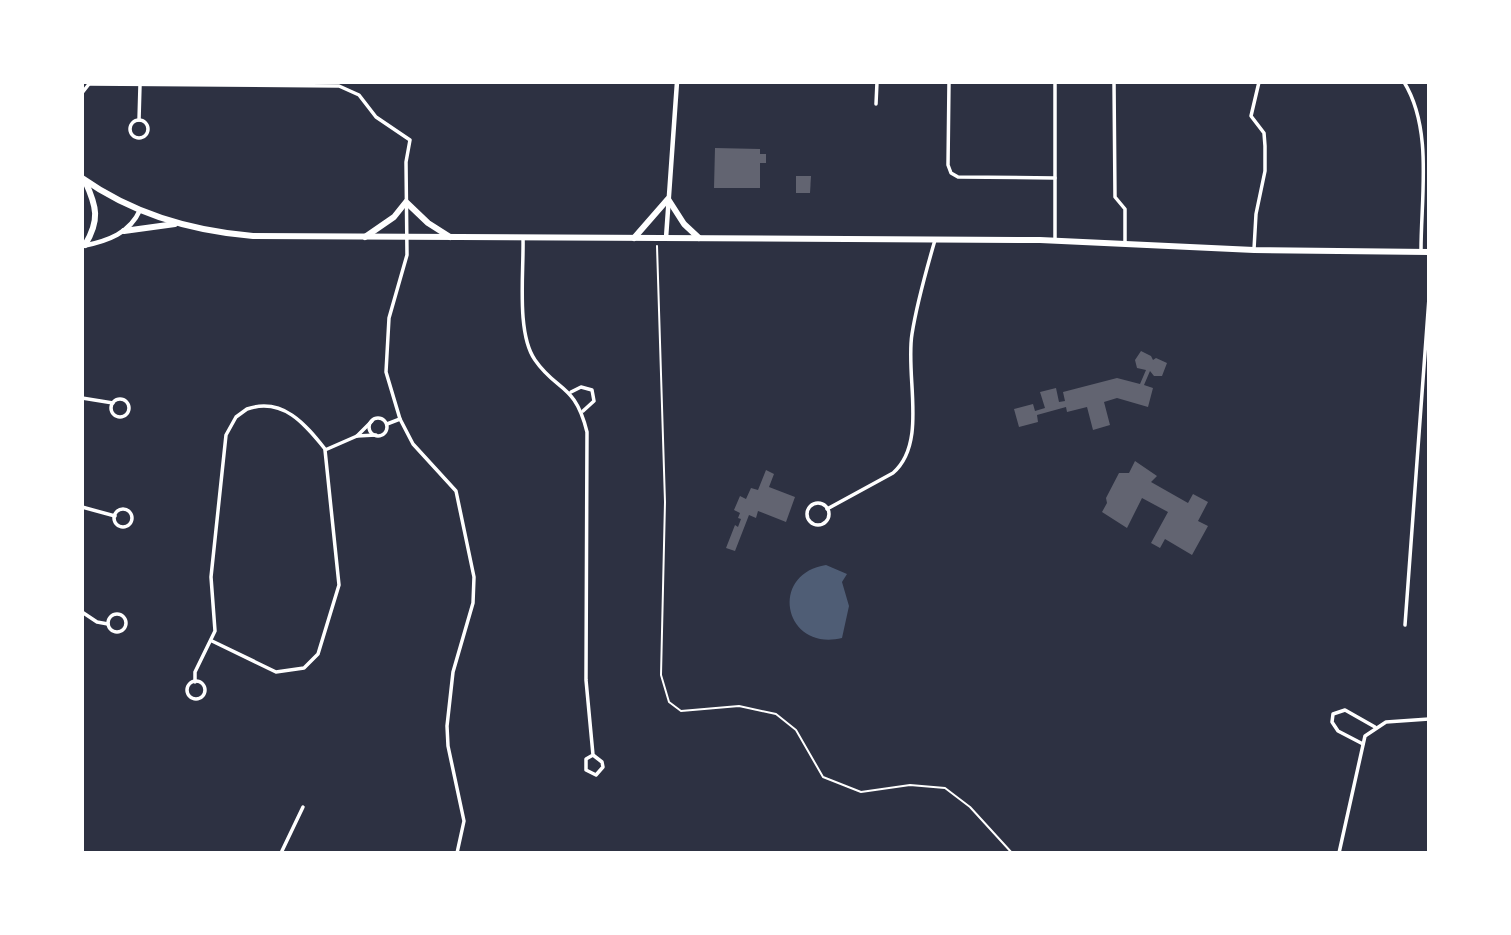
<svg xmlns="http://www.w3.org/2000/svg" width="1511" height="935" font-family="'Open Sans',sans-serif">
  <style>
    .water { fill: #4f5d75 }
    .building { fill: #626471 }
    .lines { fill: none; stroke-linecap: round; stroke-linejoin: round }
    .path { stroke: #fff; stroke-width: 2 }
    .minor { stroke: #fff; stroke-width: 3.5 }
    .tertiary { stroke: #fff; stroke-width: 4.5 }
    .primary { stroke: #fff; stroke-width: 6 }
  </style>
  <rect width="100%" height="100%" fill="#2d3142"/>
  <path class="water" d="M826,565L847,574L842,582L849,606L842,638C784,652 768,574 826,565Z"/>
  <g class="building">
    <path d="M715,148L760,149V154H766V163H760V188H714Z"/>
    <path d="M796,176H811L810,193H796Z"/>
    <path d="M1141,351L1151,356L1153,360L1156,358L1167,363L1162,376H1154L1150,371L1144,385L1153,388L1148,407L1117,398L1104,402L1110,425L1093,430L1087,407L1067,412L1066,407L1037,415L1038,422L1019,427L1014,409L1033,404L1035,411L1045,408L1040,392L1056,388L1059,402L1065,401L1063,392L1117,378L1140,384L1146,370L1137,368L1135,360Z"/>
    <path d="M1135,461L1157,476L1151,482L1188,503L1193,494L1208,502L1198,521L1208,526L1192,555L1165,539L1160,548L1151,543L1168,512L1142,498L1127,528L1102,512L1107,503L1106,498L1119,473H1129Z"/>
    <path d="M766,470L774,474L769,487L795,497L786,522L758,511L756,518L749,515L735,551L726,548L735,525L738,527L741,519L738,518L740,513L734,510L740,496L746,499L751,488L758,490Z"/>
  </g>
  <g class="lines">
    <path class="path" d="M657,246L665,502L661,675L669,702L681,711L739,706L776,714L796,730L823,777L861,792L910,785L945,788L970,807L1012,853"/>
    <g class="minor">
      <path d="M949,82L948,165L951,173L958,177L1055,178"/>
      <path d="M1114,82L1115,197L1125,209V243"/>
      <path d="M1404,82C1433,129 1421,196 1421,250"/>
      <path d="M89,84L339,86L359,95L376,117L410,140L406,162L407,255L389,318L386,372L400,419L413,444L456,491L474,577L473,603L453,672L447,726L448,746L464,821L457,853"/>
      <path d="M82,93L89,84"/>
      <path d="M876,104L877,82"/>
      <path d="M139,120L140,85"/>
      <circle cx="139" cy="129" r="9"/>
      <path d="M523,238C524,271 516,333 535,360C557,392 575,383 587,432L586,680L593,755L602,762L603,767L596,775L586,770V759L593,755"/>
      <path d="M1055,241V82"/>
      <path d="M1254,249L1256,214L1265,171V146L1264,133L1251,116L1259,82"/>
      <path d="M571,392L581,387L592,390L594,401L583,411"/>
      <path d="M82,398L113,403"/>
      <circle cx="120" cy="408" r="9"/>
      <circle cx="378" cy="427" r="9"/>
      <path d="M387,424L400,419"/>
      <path d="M357,436L376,435"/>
      <circle cx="818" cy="514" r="11"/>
      <path d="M82,507L115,516"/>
      <path d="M827,509L893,473C928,443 905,376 912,334C917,302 926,271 935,240"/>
      <circle cx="123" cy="518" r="9"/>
      <path d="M82,612L97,622L108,624"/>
      <circle cx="117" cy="623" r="9"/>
      <path d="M1405,625L1429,298"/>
      <path d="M212,641L276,672L304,668L318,654L339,585L325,450L357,436L372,421"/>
      <circle cx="196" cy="690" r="9"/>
      <path d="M195,682V672L215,631L211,577L226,435L236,417L247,409C283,397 305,424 325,449"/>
      <path d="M1363,744L1338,731L1332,722L1333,714L1345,710L1375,727"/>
      <path d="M281,853L303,807"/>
      <path d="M1339,853L1365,736L1386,722L1429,719"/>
    </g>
    <g class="tertiary">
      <path d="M666,238L677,82"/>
      <path d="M83,246C108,241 130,233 140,210"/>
    </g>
    <g class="primary">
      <path d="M82,178C133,214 192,231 253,236L1040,240L1254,250L1429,252"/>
      <path d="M124,231L175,224"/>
      <path d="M365,237L394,217L406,202L428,223L450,237"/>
      <path d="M634,238L668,199L684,224L699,238"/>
      <path d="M85,245C100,220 97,207 85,181"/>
    </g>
  </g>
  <rect width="1511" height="935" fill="none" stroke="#ffffff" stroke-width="168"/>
</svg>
